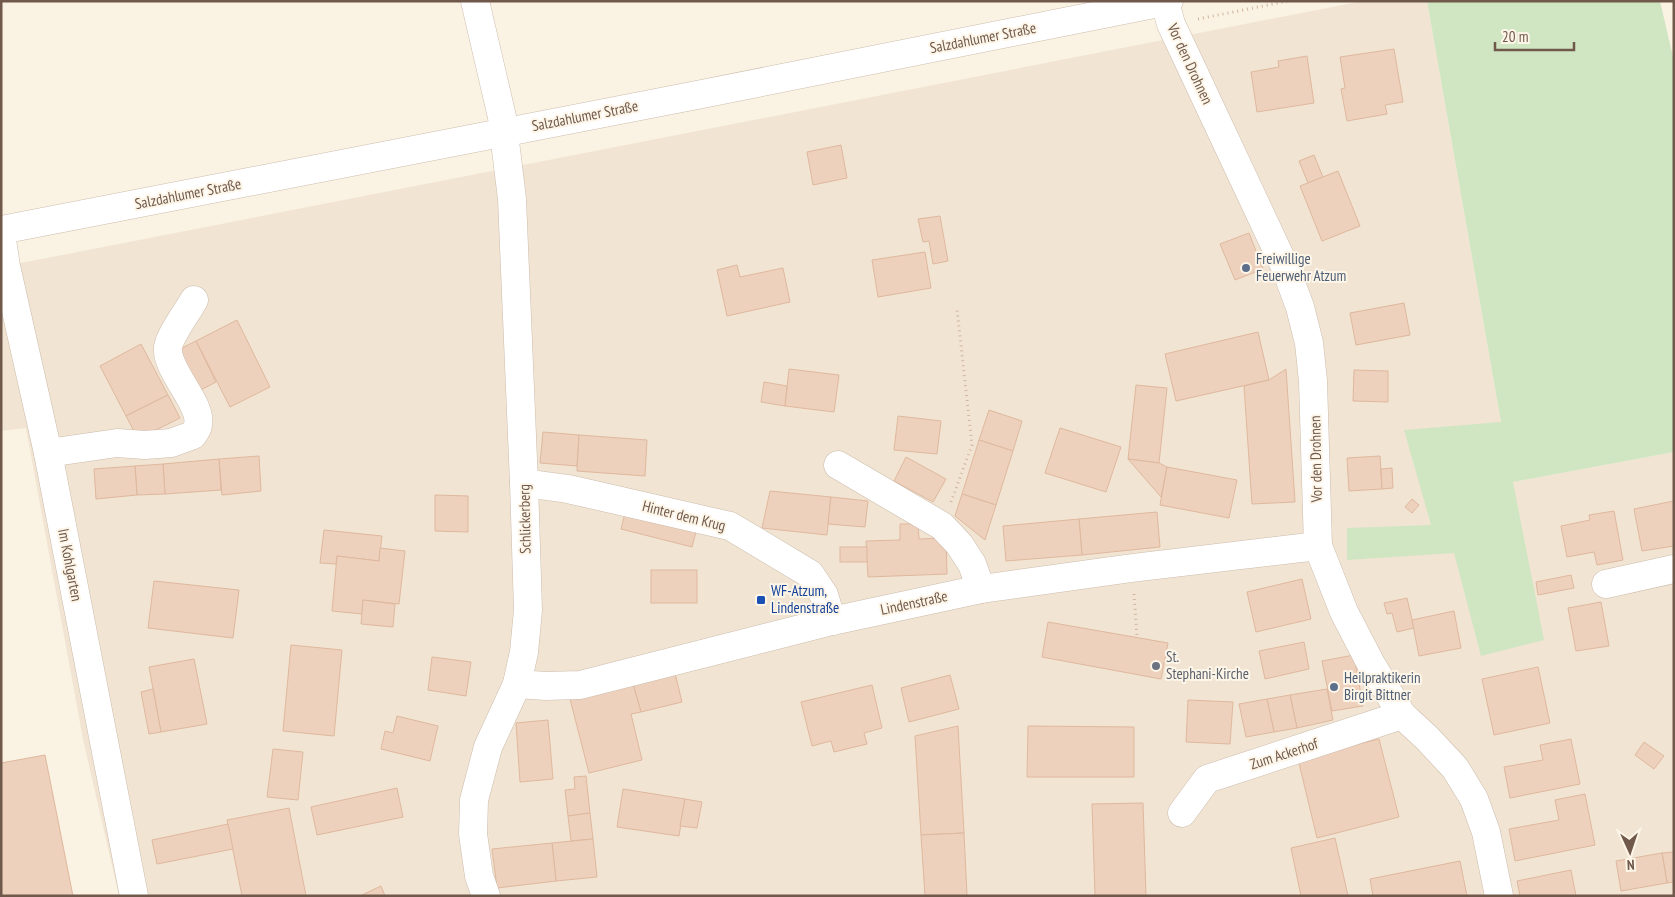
<svg xmlns="http://www.w3.org/2000/svg" width="1675" height="897" font-family="'PT Sans Narrow',sans-serif">
  <style>
    .residential { fill: #f1e4d2 }
    .green { fill: #d0e6c3 }
    .building { fill: #edd1bc; stroke: #dfb89e }
    .lines { fill: none; stroke-linecap: round; stroke-linejoin: round }
    .minor-casing { stroke: #cdbcad; stroke-width: 29 }
    .path { stroke: #d2b5a0; stroke-width: 3; stroke-dasharray: 1 4; stroke-linecap: butt }
    .minor { stroke: #fff; stroke-width: 28 }
    .service-dot { fill: #5c6f8a; stroke: #fdf6e8; stroke-width: 2 }
    .transit-dot { fill: #1a4fb4; stroke: #fdf6e8; stroke-width: 2 }
    .worship-dot { fill: #6b7280; stroke: #fdf6e8; stroke-width: 2 }
    .labels { text-anchor: middle; stroke-width: 4; stroke-linejoin: round; paint-order: stroke }
    .street-label { font-size: 15px; fill: #70594b; stroke: #fdf6e8 }
    .service-label { font-size: 15px; fill: #4e5e75; stroke: #fdf6e8; text-anchor: start }
    .transit-label { font-size: 15px; fill: #164399; stroke: #fdf6e8; text-anchor: start }
    .worship-label { font-size: 15px; fill: #5b616d; stroke: #fdf6e8; text-anchor: start }
  </style>
  <rect width="100%" height="100%" fill="#faf2e3"/>
  <path class="residential" d="M1363,1H1427L1501,422L1513,482L1674,452V896H119L83,739L26,428L1,431V267Z"/>
  <path class="green" d="M1427,1H1660L1674,61V452L1513,482L1544,640L1481,656L1454,553L1347,560V528L1431,525L1404,430L1501,422Z"/>
  <g class="building">
    <path d="M1394,49L1403,102L1385,105L1387,114L1347,121L1341,89L1345,88L1340,57Z"/>
    <path d="M1307,56L1314,103L1257,112L1251,72L1279,67L1278,61Z"/>
    <path d="M841,145L847,178L813,185L807,152Z"/>
    <path d="M1314,155L1323,177L1308,183L1299,161Z"/>
    <path d="M1338,171L1360,226L1322,241L1300,186Z"/>
    <path d="M940,216L948,261L933,264L929,241L923,242L918,219Z"/>
    <path d="M1249,233L1263,269L1235,280L1220,244Z"/>
    <path d="M925,252L931,288L878,297L872,260Z"/>
    <path d="M737,265L740,277L783,268L790,302L727,316L717,270Z"/>
    <path d="M1404,303L1410,335L1356,345L1350,313Z"/>
    <path d="M237,320L270,387L230,407L196,341Z"/>
    <path d="M1258,332L1269,380L1176,401L1165,354Z"/>
    <path d="M196,341L216,382L195,393L174,352Z"/>
    <path d="M141,344L168,395L126,416L100,366Z"/>
    <path d="M789,369L839,375L834,412L785,406Z"/>
    <path d="M1286,369L1295,502L1252,504L1244,386L1269,380Z"/>
    <path d="M1354,370L1388,371V402L1353,401Z"/>
    <path d="M764,382L787,386L785,406L761,402Z"/>
    <path d="M1136,385L1167,388L1159,463L1128,459Z"/>
    <path d="M168,395L180,418L138,439L126,416Z"/>
    <path d="M989,410L1022,421L1013,451L979,440Z"/>
    <path d="M898,416L941,421L937,454L894,450Z"/>
    <path d="M1060,428L1121,447L1106,492L1045,473Z"/>
    <path d="M543,432L579,435L577,466L540,463Z"/>
    <path d="M579,435L647,440L645,476L577,471Z"/>
    <path d="M979,440L1013,451L996,505L962,494Z"/>
    <path d="M259,456L261,491L222,495L219,459Z"/>
    <path d="M1380,456L1382,489L1349,491L1347,458Z"/>
    <path d="M906,457L946,479L933,502L894,481Z"/>
    <path d="M219,459L221,490L165,494L163,464Z"/>
    <path d="M1128,459L1159,463L1167,467L1161,497Z"/>
    <path d="M163,464L165,494L137,495L135,466Z"/>
    <path d="M135,466L137,495L96,499L94,469Z"/>
    <path d="M1167,467L1237,480L1229,518L1160,505Z"/>
    <path d="M1392,468L1393,488L1382,489L1381,469Z"/>
    <path d="M770,491L831,497L827,535L762,528Z"/>
    <path d="M962,494L996,505L985,540L955,516Z"/>
    <path d="M435,495L468,496V532L435,531Z"/>
    <path d="M831,497L868,501L865,527L828,524Z"/>
    <path d="M1412,499L1419,505L1412,513L1405,507Z"/>
    <path d="M1674,501V546L1642,551L1634,509Z"/>
    <path d="M627,505L698,524L692,547L621,529Z"/>
    <path d="M1614,511L1623,560L1597,565L1594,552L1567,557L1561,526L1590,520L1589,515Z"/>
    <path d="M1157,512L1160,547L1082,555L1079,519Z"/>
    <path d="M1079,519L1082,555L1006,561L1003,526Z"/>
    <path d="M900,524H918L919,539L946,538L947,574L868,577L866,541L900,540Z"/>
    <path d="M324,530L382,536L379,561L337,556L336,564L320,563Z"/>
    <rect x="840" y="547" width="27" height="15"/>
    <path d="M380,548L405,551L399,604L363,600L362,614L332,611L337,556L379,561Z"/>
    <rect x="651" y="570" width="46" height="33"/>
    <path d="M1571,575L1574,588L1538,595L1536,582Z"/>
    <path d="M1302,579L1311,619L1256,632L1247,592Z"/>
    <path d="M154,581L239,590L233,638L148,628Z"/>
    <path d="M1407,598L1414,628L1397,632L1392,613L1387,614L1384,603Z"/>
    <path d="M363,600L395,604L393,627L361,624Z"/>
    <path d="M1601,602L1609,646L1576,651L1568,608Z"/>
    <path d="M1454,611L1461,648L1419,656L1412,620Z"/>
    <path d="M1048,622L1168,643L1161,679L1042,657Z"/>
    <path d="M1304,642L1309,669L1265,679L1259,651Z"/>
    <path d="M291,645L342,650L334,736L283,731Z"/>
    <path d="M1354,655L1363,706L1332,711L1322,661Z"/>
    <path d="M432,657L471,662L466,696L428,690Z"/>
    <path d="M194,659L207,724L161,732L149,667Z"/>
    <path d="M1538,667L1550,723L1494,735L1482,679Z"/>
    <path d="M675,673L682,702L641,712L633,684Z"/>
    <path d="M950,675L959,709L909,722L901,688Z"/>
    <path d="M633,684L641,712L631,714L642,760L589,773L570,699Z"/>
    <path d="M872,685L882,728L864,733L867,744L834,752L831,741L812,746L801,702Z"/>
    <path d="M153,689L161,732L149,734L141,692Z"/>
    <path d="M1327,689L1333,720L1297,728L1290,695Z"/>
    <path d="M1290,695L1297,728L1274,732L1267,699Z"/>
    <path d="M1267,699L1274,732L1246,737L1239,704Z"/>
    <path d="M1188,700L1233,702L1230,744L1186,742Z"/>
    <path d="M397,716L438,726L430,761L381,749L385,731L393,733Z"/>
    <path d="M548,720L553,779L520,782L516,723Z"/>
    <path d="M958,726L964,833L921,835L915,736Z"/>
    <path d="M1028,726L1134,727V777H1027Z"/>
    <path d="M1379,739L1399,817L1317,838L1298,759Z"/>
    <path d="M1571,739L1580,784L1510,798L1504,767L1543,760L1540,745Z"/>
    <path d="M1644,742L1664,756L1654,769L1635,755Z"/>
    <path d="M273,749L303,752L298,800L267,797Z"/>
    <path d="M45,755L73,896H1V763Z"/>
    <path d="M586,776L590,813L568,816L565,790L575,789L574,777Z"/>
    <path d="M397,788L403,817L317,835L311,807Z"/>
    <path d="M623,789L685,799L679,836L617,827Z"/>
    <path d="M1585,794L1595,845L1515,861L1509,829L1559,820L1555,800Z"/>
    <path d="M685,799L702,802L697,828L680,826Z"/>
    <path d="M1143,803L1146,896H1095L1092,804Z"/>
    <path d="M289,808L306,896H242L227,820Z"/>
    <path d="M590,813L593,839L571,841L568,816Z"/>
    <path d="M228,824L233,849L157,864L152,840Z"/>
    <path d="M964,833L967,896H925L921,835Z"/>
    <path d="M1335,838L1348,896H1301L1291,848Z"/>
    <path d="M593,839L597,877L556,881L552,843Z"/>
    <path d="M552,843L556,881L497,888L492,849Z"/>
    <path d="M1674,852V882L1667,883L1662,853Z"/>
    <path d="M1662,853L1667,883L1621,891L1616,861Z"/>
    <path d="M1460,861L1467,896H1373L1370,879Z"/>
    <path d="M1571,870L1576,896H1520L1517,881Z"/>
    <path d="M381,886L385,896H360Z"/>
  </g>
  <g class="lines">
    <g class="minor-casing">
      <g id="minor">
        <path d="M475,1L502,117L512,199L524,483L528,610L524,652L517,684L488,747L474,800L473,834L479,876L486,896"/>
        <path d="M1165,2L1171,24L1285,267L1300,307L1309,343L1313,381L1318,546L1344,612L1371,664L1402,715L1427,738L1455,768L1474,799L1486,832L1499,896"/>
        <path d="M1,230L697,95L1169,1"/>
        <path d="M1,234L6,266L48,453L134,896"/>
        <path d="M48,453L117,443L145,445L171,443L193,435C195,432 198,428 198,425C203,404 165,370 168,347C170,335 188,311 194,300"/>
        <path d="M838,465L942,526L959,544L972,564L981,589"/>
        <path d="M524,483L568,489L730,526L810,574L824,595L832,621"/>
        <path d="M1606,584L1674,569"/>
        <path d="M517,684L546,686L580,685L832,621L981,589L1132,568L1318,546"/>
        <path d="M1182,813L1207,779L1402,715"/>
      </g>
    </g>
    <g class="path">
      <path d="M1198,19L1288,1"/>
      <path d="M951,502L972,445L957,309"/>
      <path d="M1134,594L1137,637"/>
    </g>
    <use href="#minor" class="minor"/>
  </g>
  <g class="service-dot">
    <circle cx="1246" cy="268" r="5"/>
    <circle cx="1334" cy="687" r="5"/>
  </g>
  <rect class="transit-dot" x="756" y="595" width="10" height="10" rx="2.5"/>
  <circle class="worship-dot" cx="1156" cy="666" r="5"/>
  <g class="labels">
    <g class="street-label">
      <text transform="translate(983 38) rotate(-11)" y="5">Salzdahlumer Straße</text>
      <text transform="translate(1190 64) rotate(65)" y="5">Vor den Drohnen</text>
      <text transform="translate(585 116) rotate(-11)" y="5">Salzdahlumer Straße</text>
      <text transform="translate(188 194) rotate(-11)" y="5">Salzdahlumer Straße</text>
      <text transform="translate(1316 459) rotate(-91)" y="5">Vor den Drohnen</text>
      <text transform="translate(684 516) rotate(14)" y="5">Hinter dem Krug</text>
      <text transform="translate(525 519) rotate(-91)" y="5">Schlickerberg</text>
      <text transform="translate(70 565) rotate(79)" y="5">Im Kohlgarten</text>
      <text transform="translate(914 603) rotate(-12)" y="5">Lindenstraße</text>
      <text transform="translate(1284 754) rotate(-18)" y="5">Zum Ackerhof</text>
    </g>
    <g class="service-label">
      <text x="1256" y="264">Freiwillige<tspan x="1256" dy="17">Feuerwehr Atzum</tspan></text>
      <text x="1344" y="683">Heilpraktikerin<tspan x="1344" dy="17">Birgit Bittner</tspan></text>
    </g>
    <g class="transit-label">
      <text x="771" y="596">WF-Atzum,<tspan x="771" dy="17">Lindenstraße</tspan></text>
    </g>
    <g class="worship-label">
      <text x="1166" y="662">St.<tspan x="1166" dy="17">Stephani-Kirche</tspan></text>
    </g>
  </g>
  <rect width="1675" height="897" fill="none" stroke="#70594b" stroke-width="5"/>
  <g transform="translate(1630 852) rotate(177)" stroke="#fdf6e8" stroke-width="4" paint-order="stroke">
  <path d="M0-4L9 19L0 12L-9 19Z" fill="#70594b"/>
  <text y="-8" font-size="14" font-weight="bold" text-anchor="middle" fill="#70594b">N</text>
  </g>
  <path d="M1495 42v8h79v-8" fill="none" stroke="#70594b" stroke-width="2.5"/>
  <text x="1502" y="42" font-size="15" fill="#70594b" stroke="#fdf6e8" stroke-width="4" paint-order="stroke">20 m</text>
</svg>
